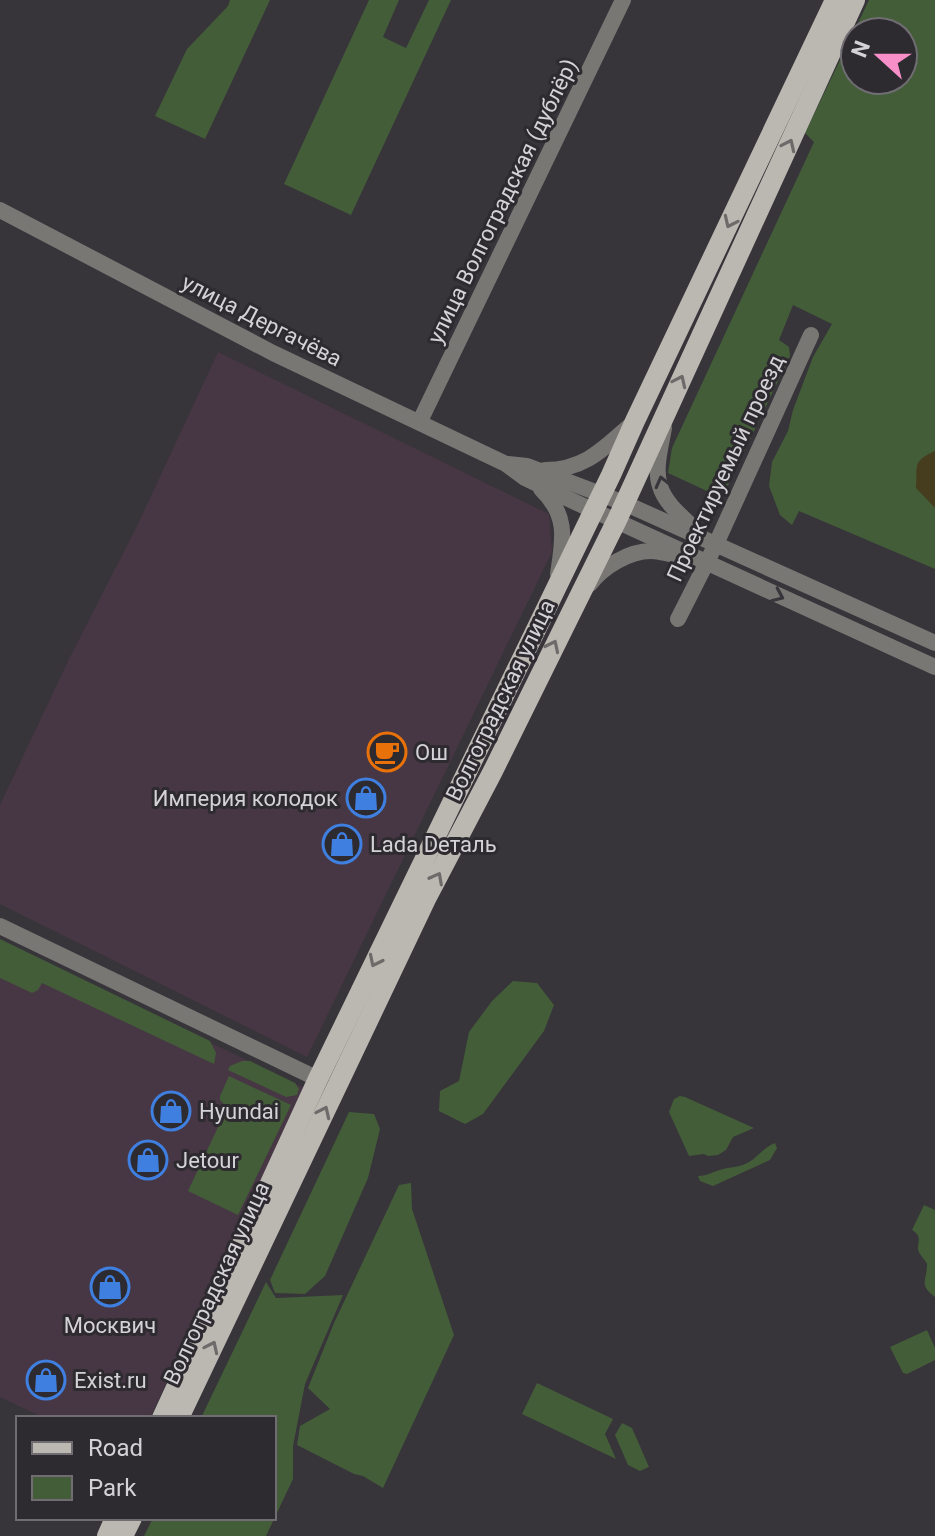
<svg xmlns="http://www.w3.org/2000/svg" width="935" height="1536" font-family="Roboto,sans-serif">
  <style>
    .commercial { fill: #473744 }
    .green { fill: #435d39; fill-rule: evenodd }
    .sand { fill: #453d1d }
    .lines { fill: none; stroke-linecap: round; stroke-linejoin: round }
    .minor { stroke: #797774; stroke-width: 16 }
    .major { stroke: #bbb8b2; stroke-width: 20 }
    .oneway { stroke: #6d6a6a }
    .oneway2 { stroke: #38363a }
    .labels { text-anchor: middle; stroke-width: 6; stroke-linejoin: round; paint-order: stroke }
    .street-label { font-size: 22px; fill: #d4d2d6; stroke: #2d2a30 }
    .poi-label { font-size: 22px; fill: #d4d2d6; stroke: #2d2a30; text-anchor: start }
  </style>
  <rect width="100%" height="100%" fill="#37343a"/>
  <g class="commercial">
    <path d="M218,352L549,514L552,552L307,1057L0,904V805L69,659L138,524Z"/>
    <path d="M0,940L304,1088L150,1418H44L0,1397Z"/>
  </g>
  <g class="green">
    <path d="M230,0H270L205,139L155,116L187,49L228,6Z"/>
    <path d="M369,0H399L383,37L406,48L429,0H451L351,215L284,184Z"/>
    <path d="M869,0H935V569L799,511L792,525L780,515L769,486L772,462L788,431L793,410L813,357L832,324L793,305L779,340L789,347L790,356L722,498L668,473L672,448L814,142L805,133ZM855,32H903V80H855Z"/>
    <path d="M0,939L210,1041L216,1053L214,1064L42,983L38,990L32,993L0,978Z"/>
    <path d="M513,981L537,983L554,1005L544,1031L483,1114L465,1124L439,1111L440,1091L459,1081L469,1032L492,1001Z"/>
    <path d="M242,1061H250L295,1083L299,1089L297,1095L286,1097L228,1070L230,1066Z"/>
    <path d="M229,1076L291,1105L238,1215L188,1191L227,1108L220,1100V1096Z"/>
    <path d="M680,1096L685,1097L754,1128L733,1137L726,1150L718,1155L708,1156L704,1154L689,1156L669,1112L674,1099Z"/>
    <path d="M349,1112L374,1114L380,1129L368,1178L325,1276L305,1294L275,1293L270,1280Z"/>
    <path d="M775,1143L777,1148L770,1160L713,1186L700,1181L698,1176C708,1176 714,1171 723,1169C732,1167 740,1167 749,1162C759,1156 764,1147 775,1143Z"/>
    <path d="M411,1183L412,1209L454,1335L383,1488L363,1476L354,1474L297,1445L300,1426L330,1409L308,1388L334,1323L399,1185Z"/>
    <path d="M924,1205L935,1210V1297C918,1284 927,1281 927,1264C925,1259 919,1255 918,1249C918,1240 922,1236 912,1230Z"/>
    <path d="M266,1282L276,1298L343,1295L305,1384L293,1446V1479L266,1536H144L153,1518H274V1418H201Z"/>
    <path d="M927,1330L935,1348V1360L907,1374L903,1373L890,1347Z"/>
    <path d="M537,1383L613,1419L605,1434L616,1459L522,1414Z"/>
    <path d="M622,1423L632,1428L649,1467L640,1471L628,1465L615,1435Z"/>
  </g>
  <path class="sand" d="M935,451V508L916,488C918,466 911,462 935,451Z"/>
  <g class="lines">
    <g class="minor">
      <path d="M0,210L273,353L506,464L525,478L575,502L935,667"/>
      <path d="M420,421L623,0"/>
      <path d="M664,428C661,446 654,469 660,486C665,504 684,518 697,531"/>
      <path d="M508,464L527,466L624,503L935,643"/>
      <path d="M545,470C586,470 605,447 634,422"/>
      <path d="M541,489C569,516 563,540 558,574"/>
      <path d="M590,584C603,567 629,551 651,551C659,551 668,554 676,555"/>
      <path d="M678,619L716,544L811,335"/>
      <path d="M0,926L318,1079"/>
    </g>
    <g class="major">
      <path d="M162,1418L318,1079L611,475L635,421L835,0"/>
      <path d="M179,1418L427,897L493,771L617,520L855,0"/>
      <path d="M107,1536L115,1518"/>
      <path d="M123,1536L132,1518"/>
    </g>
  </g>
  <defs><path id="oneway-chevron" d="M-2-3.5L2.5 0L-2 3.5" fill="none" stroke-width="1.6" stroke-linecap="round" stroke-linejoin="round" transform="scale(2)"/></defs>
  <g class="oneway">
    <use href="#oneway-chevron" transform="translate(789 145) rotate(-65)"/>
    <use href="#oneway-chevron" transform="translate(730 222) rotate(115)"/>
    <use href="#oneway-chevron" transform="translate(680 381) rotate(-65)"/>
    <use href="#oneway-chevron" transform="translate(553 646) rotate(-64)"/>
    <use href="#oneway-chevron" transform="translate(437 878) rotate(-62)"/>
    <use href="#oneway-chevron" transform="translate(375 961) rotate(116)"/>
    <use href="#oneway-chevron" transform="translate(324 1112) rotate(-65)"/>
    <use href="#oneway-chevron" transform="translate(212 1347) rotate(-65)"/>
  </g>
  <g class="oneway2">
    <use href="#oneway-chevron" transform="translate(662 482) rotate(-104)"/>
    <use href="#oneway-chevron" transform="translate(778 596) rotate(24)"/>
  </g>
  <defs>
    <g id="cafe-ring" transform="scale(2)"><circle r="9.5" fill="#2d2a30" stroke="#e8710a" stroke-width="1.5"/><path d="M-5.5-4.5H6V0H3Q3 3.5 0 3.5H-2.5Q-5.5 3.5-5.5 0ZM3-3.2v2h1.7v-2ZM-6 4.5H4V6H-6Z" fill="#e8710a"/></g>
    <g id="shop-ring" transform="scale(2)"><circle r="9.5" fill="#2d2a30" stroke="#3f7fe0" stroke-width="1.5"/><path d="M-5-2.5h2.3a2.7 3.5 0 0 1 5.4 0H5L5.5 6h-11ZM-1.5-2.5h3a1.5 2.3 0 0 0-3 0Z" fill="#3f7fe0"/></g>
  </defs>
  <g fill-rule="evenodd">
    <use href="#cafe-ring" x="387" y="752"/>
    <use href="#shop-ring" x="366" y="798"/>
    <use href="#shop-ring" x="342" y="844"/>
    <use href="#shop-ring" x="171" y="1111"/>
    <use href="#shop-ring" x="148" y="1160"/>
    <use href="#shop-ring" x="110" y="1287"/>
    <use href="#shop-ring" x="46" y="1380"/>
  </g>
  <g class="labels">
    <g class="street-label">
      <text transform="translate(502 201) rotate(-64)" y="8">улица Волгоградская (дублёр)</text>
      <text transform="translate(262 320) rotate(27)" y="8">улица Дергачёва</text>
      <text transform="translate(725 468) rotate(-65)" y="8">Проектируемый проезд</text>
      <text transform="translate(500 700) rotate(-64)" y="8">Волгоградская улица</text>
      <text transform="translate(216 1283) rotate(-65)" y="8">Волгоградская улица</text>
    </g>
    <g class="poi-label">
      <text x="415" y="760">Ош</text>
      <text x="338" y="806" text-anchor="end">Империя колодок</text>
      <text x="370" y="852">Lada Dеталь</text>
      <text x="199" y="1119">Hyundai</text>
      <text x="176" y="1168">Jetour</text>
      <text x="110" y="1333" text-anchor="middle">Москвич</text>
      <text x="74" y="1388">Exist.ru</text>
    </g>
  </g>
  <rect x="16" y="1416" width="260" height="104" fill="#2d2a30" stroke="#706d72" stroke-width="2"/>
  <rect x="32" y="1442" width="40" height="12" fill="#bbb8b2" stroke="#706d72" stroke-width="2"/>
  <text x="88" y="1456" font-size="24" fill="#d4d2d6">Road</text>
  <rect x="32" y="1476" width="40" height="24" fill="#435d39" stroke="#706d72" stroke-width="2"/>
  <text x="88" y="1496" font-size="24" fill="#d4d2d6">Park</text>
  <g transform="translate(879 56) rotate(291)"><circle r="38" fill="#2d2a30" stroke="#706d72" stroke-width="2"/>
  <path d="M0-6L14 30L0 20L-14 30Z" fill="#f98fc8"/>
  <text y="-12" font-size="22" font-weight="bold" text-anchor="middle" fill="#d4d2d6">N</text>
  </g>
</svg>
